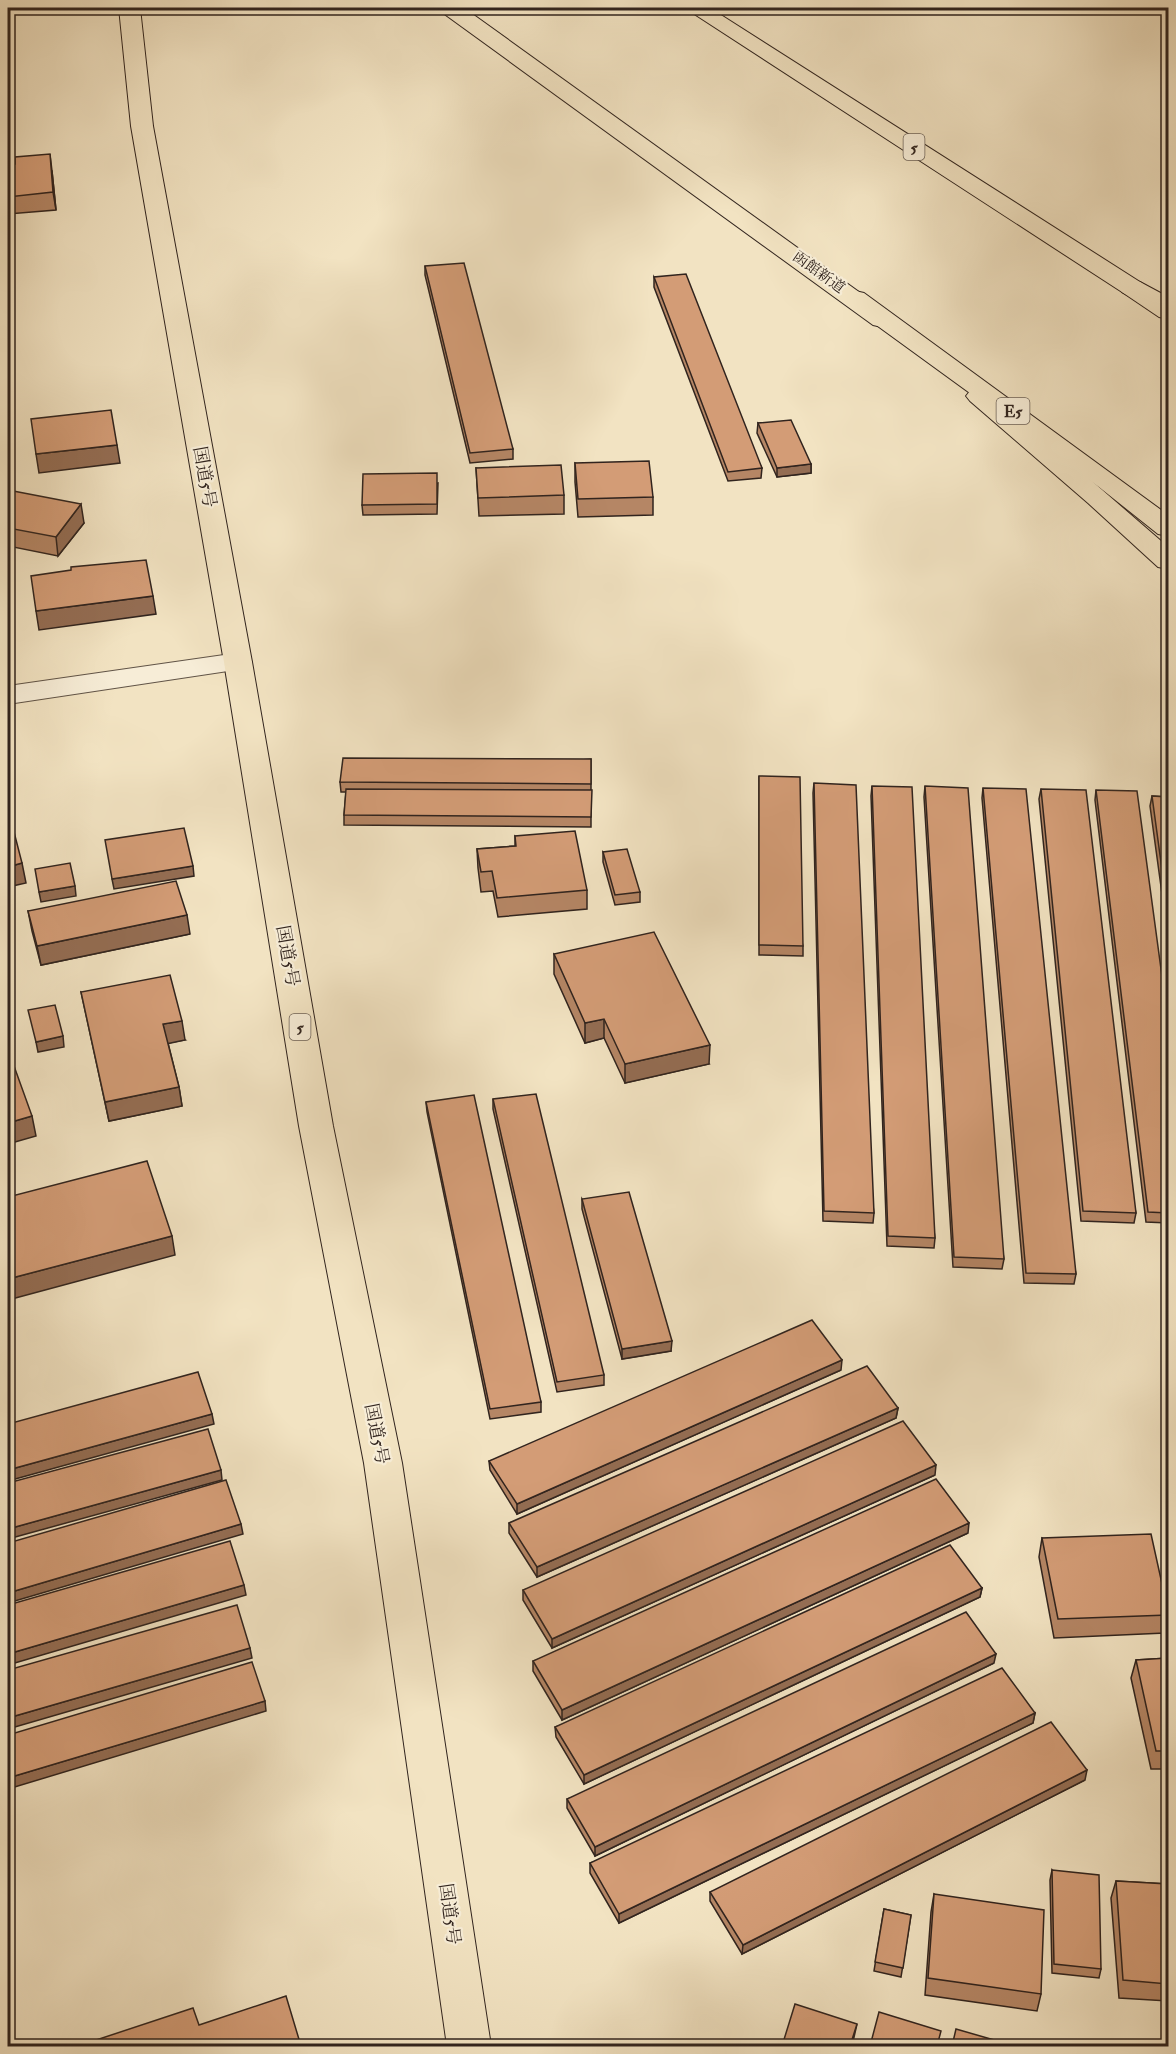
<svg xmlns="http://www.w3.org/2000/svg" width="1176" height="2054" font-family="'IM FELL Double Pica','Noto Serif JP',serif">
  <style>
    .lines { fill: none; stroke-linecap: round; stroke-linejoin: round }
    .minor-casing { stroke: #615447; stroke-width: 2 }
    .trunk-casing { stroke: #31241e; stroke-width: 2 }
    .motorway-casing { stroke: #31241e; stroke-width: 2 }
    .minor { fill: #f7edd7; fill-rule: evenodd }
    .trunk { fill: #f2e3c2; fill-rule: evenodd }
    .motorway { fill: #f2e3c2; fill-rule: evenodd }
    .wall { fill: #b58665; stroke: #31241e; stroke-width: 1.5 }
    .shaded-wall { fill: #946d53; stroke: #31241e; stroke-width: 1.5 }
    .building { fill: #d39c76; stroke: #31241e; stroke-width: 1.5 }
    .labels { text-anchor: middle; stroke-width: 4.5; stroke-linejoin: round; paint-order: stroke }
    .far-street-label { font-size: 15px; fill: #31241e; stroke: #f7edd7 }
    .shield { fill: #f7edd7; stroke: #6c6056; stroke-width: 1.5 }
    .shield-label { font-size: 16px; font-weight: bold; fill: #31241e }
    .street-label { font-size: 18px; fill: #31241e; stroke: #f7edd7 }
  </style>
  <rect width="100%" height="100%" fill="#f2e3c2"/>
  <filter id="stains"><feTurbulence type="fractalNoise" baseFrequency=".00333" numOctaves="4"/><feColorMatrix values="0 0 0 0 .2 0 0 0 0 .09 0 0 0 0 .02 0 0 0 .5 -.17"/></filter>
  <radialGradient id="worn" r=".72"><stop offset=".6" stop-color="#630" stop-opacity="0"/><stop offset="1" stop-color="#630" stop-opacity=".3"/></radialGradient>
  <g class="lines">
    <g class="minor-casing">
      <path id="minor" d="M238,653L248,656L252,662L248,668L8,704V686Z"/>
    </g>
    <g class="trunk-casing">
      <g id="trunk">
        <path d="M119,8H140L153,126L252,662L333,1126L402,1463L491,2046H447L364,1463L299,1126L224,662L131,126Z"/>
        <path d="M441,8H464L891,315L894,320L891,325L882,327L873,325L443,13Z"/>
        <path d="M685,8H710L1140,282L1168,297V314L1159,312L1122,292Z"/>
        <path d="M979,388L988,391L1168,547V569L1158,567L1088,503L970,401L966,396L970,391Z"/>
      </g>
    </g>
    <g class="motorway-casing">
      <g id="motorway">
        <path d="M1131,280L1140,282L1168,301V319L1159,317L1122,292L1119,287L1122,282Z"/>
        <path d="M855,291L864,293L1168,515V536L1158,534L1099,487L846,303L843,298L846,293Z"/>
      </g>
    </g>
    <use href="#minor" class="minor"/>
    <use href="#trunk" class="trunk"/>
    <use href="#motorway" class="motorway"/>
  </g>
  <g class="wall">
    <path d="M8,164L52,171L56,210L8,214Z"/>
    <path d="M425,266L513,449V459L470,463L425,275Z"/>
    <path d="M654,277L762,468L761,478L728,481L654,287Z"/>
    <path d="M8,315L13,324L12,345L8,346Z"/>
    <path d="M758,423L811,464V473L777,477L757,433Z"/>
    <path d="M575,463L653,497V515L578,517L575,482Z"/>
    <path d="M476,468L564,495V514L479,516Z"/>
    <path d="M438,483L437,514L363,515L362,505Z"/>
    <path d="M8,490L84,523L58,556L8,546Z"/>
    <path d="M591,759V827L344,825V815L346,792H341L340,782Z"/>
    <path d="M759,776L803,946V956L759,955Z"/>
    <path d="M814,783L874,1213L873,1223L823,1221L813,793Z"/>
    <path d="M872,786L935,1238L934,1248L887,1246L871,796Z"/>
    <path d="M925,786L1004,1259L1002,1269L953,1267L924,797Z"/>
    <path d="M983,788L1076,1274L1074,1284L1024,1283L982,798Z"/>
    <path d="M1041,789L1136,1213L1134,1223L1081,1221L1039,799Z"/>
    <path d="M1096,790L1168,1021V1223L1146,1222L1095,800Z"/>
    <path d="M1152,796L1168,797V938L1150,806Z"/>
    <path d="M515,836L587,890V909L498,917L493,891L481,892L478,868L477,849L515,846Z"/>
    <path d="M603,852L640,892V902L615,905L603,862Z"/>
    <path d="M28,911L190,934L41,965L32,931Z"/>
    <path d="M554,954L709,1064L625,1083L604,1038L585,1043L554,974Z"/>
    <path d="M81,992L185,1040L168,1043L179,1087L182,1106L109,1121Z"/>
    <path d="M493,1099L604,1375V1385L557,1392L493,1109Z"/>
    <path d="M426,1102L541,1402V1412L490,1419L427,1112Z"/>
    <path d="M582,1199L671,1351L622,1359L582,1209Z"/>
    <path d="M841,1370L517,1514L490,1470L489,1461Z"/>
    <path d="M898,1408L896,1418L537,1577L509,1533V1523Z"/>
    <path d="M935,1475L552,1648L523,1600V1590Z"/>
    <path d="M968,1533L562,1720L533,1671V1661Z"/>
    <path d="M1042,1538L1168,1611V1618L1165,1633L1054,1638L1039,1557Z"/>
    <path d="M982,1588L980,1597L584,1784L556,1737L555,1727Z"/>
    <path d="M1168,1658V1769H1151L1131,1678L1136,1660Z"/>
    <path d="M994,1663L595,1856L567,1808V1799Z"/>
    <path d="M1035,1713L1033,1723L619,1923L590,1873V1863Z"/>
    <path d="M1085,1780L742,1954L710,1901V1892Z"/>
    <path d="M1052,1870L1101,1969L1099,1978L1052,1973L1050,1880Z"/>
    <path d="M1116,1881L1168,1884V2001L1119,1998L1111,1898Z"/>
    <path d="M934,1894L1041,1994L1037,2011L925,1995L931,1912Z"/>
    <path d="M884,1909L911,1915L901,1977L874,1971Z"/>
  </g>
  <g class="shaded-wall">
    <path d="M50,154L52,171L56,210L53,192Z"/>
    <path d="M11,315L13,324L12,345L10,336Z"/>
    <path d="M117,445L120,463L39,473L36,454Z"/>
    <path d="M811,464V473L777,477V468Z"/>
    <path d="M81,504L84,523L58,556L56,537Z"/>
    <path d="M153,596L156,614L39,630L36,611Z"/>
    <path d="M22,863L26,883L8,887V867Z"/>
    <path d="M193,866L194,876L114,889L112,879Z"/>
    <path d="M75,886L76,896L41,902L39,892Z"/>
    <path d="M187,915L190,934L41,965L37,946Z"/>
    <path d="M604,1019V1038L585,1043V1023Z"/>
    <path d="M182,1021L185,1040L166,1044L163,1024Z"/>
    <path d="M63,1036L64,1047L38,1052L36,1042Z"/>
    <path d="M710,1045L709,1064L625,1083V1064Z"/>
    <path d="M179,1087L182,1106L109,1121L105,1102Z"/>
    <path d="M32,1116L36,1136L8,1144V1123Z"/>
    <path d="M172,1236L175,1255L8,1300V1279Z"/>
    <path d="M672,1341L671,1351L622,1359V1349Z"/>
    <path d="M842,1360L841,1370L517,1514V1504Z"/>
    <path d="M898,1408L896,1418L537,1577V1567Z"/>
    <path d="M212,1414L214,1424L8,1481V1470Z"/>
    <path d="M936,1465L935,1475L552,1648V1639Z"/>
    <path d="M221,1470L222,1480L8,1539V1529Z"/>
    <path d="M969,1523L968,1533L562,1720V1710Z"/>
    <path d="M241,1524L243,1534L8,1603V1593Z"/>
    <path d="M244,1585L246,1595L8,1665V1654Z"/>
    <path d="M982,1588L980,1597L584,1784V1775Z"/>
    <path d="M250,1648L252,1658L8,1729V1718Z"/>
    <path d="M996,1654L994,1663L595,1856V1847Z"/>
    <path d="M265,1701L266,1711L8,1789V1778Z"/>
    <path d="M1035,1713L1033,1723L619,1923V1914Z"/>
    <path d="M1087,1770L1085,1780L742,1954L743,1945Z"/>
    <path d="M857,2024L852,2046H850Z"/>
  </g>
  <g class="building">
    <path d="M50,154L53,192L8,197V164H15V157Z"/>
    <path d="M464,263L513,449L470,453L425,266Z"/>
    <path d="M686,274L762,468L728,472L654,277Z"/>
    <path d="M8,315H11L10,336H8Z"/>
    <path d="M111,410L117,445L36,454L31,419Z"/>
    <path d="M791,420L811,464L777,468L758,423Z"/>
    <path d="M649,461L653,497L578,499L575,463Z"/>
    <path d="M561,465L564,495L478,498L476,468Z"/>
    <path d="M437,473V504L362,505L363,474Z"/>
    <path d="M8,490L81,504L56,537L8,528Z"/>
    <path d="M146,560L153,596L36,611L31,576L71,570V567Z"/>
    <path d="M343,758L591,759V784L340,782Z"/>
    <path d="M759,776L800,777L803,946L759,945Z"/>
    <path d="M814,783L856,785L874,1213L824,1211Z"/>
    <path d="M872,786L912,787L935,1238L888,1236Z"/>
    <path d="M925,786L968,788L1004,1259L954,1257Z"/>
    <path d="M983,788L1026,789L1076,1274L1026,1273Z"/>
    <path d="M346,789L592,790L591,817L344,815Z"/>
    <path d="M1041,789L1086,790L1136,1213L1083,1211Z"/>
    <path d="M1096,790L1137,791L1168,1021V1213L1148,1212Z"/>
    <path d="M1152,796L1168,797V914Z"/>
    <path d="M184,828L193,866L112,879L105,840Z"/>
    <path d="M575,831L587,890L497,898L492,871L481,872L477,849L516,846L515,836Z"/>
    <path d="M14,832L22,863L8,867V834Z"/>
    <path d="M627,849L640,892L615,895L603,852Z"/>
    <path d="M70,863L75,886L39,892L35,869Z"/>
    <path d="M176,881L187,915L37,946L28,911Z"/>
    <path d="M654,932L710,1045L625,1064L604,1019L585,1023L554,954Z"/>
    <path d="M170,975L182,1021L163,1024L179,1087L105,1102L81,992Z"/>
    <path d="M55,1005L63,1036L36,1042L28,1010Z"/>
    <path d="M14,1066L32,1116L8,1123V1068Z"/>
    <path d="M536,1094L604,1375L557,1382L493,1099Z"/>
    <path d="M474,1095L541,1402L490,1409L426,1102Z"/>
    <path d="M147,1161L172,1236L8,1279V1197Z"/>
    <path d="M629,1192L672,1341L622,1349L582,1199Z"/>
    <path d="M812,1320L842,1360L517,1504L489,1461Z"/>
    <path d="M867,1366L898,1408L537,1567L509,1523Z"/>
    <path d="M198,1372L212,1414L8,1470V1424Z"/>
    <path d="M903,1421L936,1465L552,1639L523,1590Z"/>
    <path d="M208,1429L221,1470L8,1529V1483Z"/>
    <path d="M936,1479L969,1523L562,1710L533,1661Z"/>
    <path d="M226,1480L241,1524L8,1593V1543Z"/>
    <path d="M1151,1534L1168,1611V1615L1058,1619L1042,1538Z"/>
    <path d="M230,1541L244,1585L8,1654V1605Z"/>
    <path d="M950,1545L982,1588L584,1775L555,1727Z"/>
    <path d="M237,1605L250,1648L8,1718V1670Z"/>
    <path d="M966,1612L996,1654L595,1847L567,1799Z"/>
    <path d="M1168,1658V1751H1156L1136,1660Z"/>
    <path d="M252,1662L265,1701L8,1778V1735Z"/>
    <path d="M1002,1668L1035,1713L619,1914L590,1863Z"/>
    <path d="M1051,1722L1087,1770L743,1945L710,1892Z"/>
    <path d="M1052,1870L1099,1875L1101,1969L1054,1964Z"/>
    <path d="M1116,1881L1168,1884V1984L1123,1980Z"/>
    <path d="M934,1894L1044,1910L1041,1994L928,1978Z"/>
    <path d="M884,1909L911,1915L903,1968L875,1962Z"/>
    <path d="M286,1996L301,2046H78L193,2008L199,2025Z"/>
    <path d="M795,2004L857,2024L850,2046H782Z"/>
    <path d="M879,2012L941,2031L937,2046H870Z"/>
    <path d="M956,2029L1015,2046H952Z"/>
    <path d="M1034,2042L1047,2046H1033Z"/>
  </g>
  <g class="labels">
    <g class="far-street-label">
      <text transform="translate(819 272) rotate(36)" y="5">函館新道</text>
    </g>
    <g class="shield">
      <rect x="903.5" y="134" width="21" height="26" rx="4.5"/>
      <rect x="996.5" y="398" width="33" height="26" rx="4.5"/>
      <rect x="289.5" y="1014" width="21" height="26" rx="4.5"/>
    </g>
    <g class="shield-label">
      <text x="914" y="153">5</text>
      <text x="1013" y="417">E5</text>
      <text x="300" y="1033">5</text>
    </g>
    <g class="street-label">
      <text transform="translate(205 477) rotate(80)" y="6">国道5号</text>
      <text transform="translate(288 956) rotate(80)" y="6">国道5号</text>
      <text transform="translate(377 1434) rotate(79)" y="6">国道5号</text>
      <text transform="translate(450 1914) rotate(82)" y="6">国道5号</text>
    </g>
  </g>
  <rect width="1176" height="2054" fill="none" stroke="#f2e3c2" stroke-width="30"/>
  <rect x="9" y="9" width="1158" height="2036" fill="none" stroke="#31241e" stroke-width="3"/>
  <rect x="15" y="15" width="1146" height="2024" fill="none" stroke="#31241e" stroke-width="1.5"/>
  <rect width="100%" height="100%" filter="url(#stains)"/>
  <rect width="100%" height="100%" fill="url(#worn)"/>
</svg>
